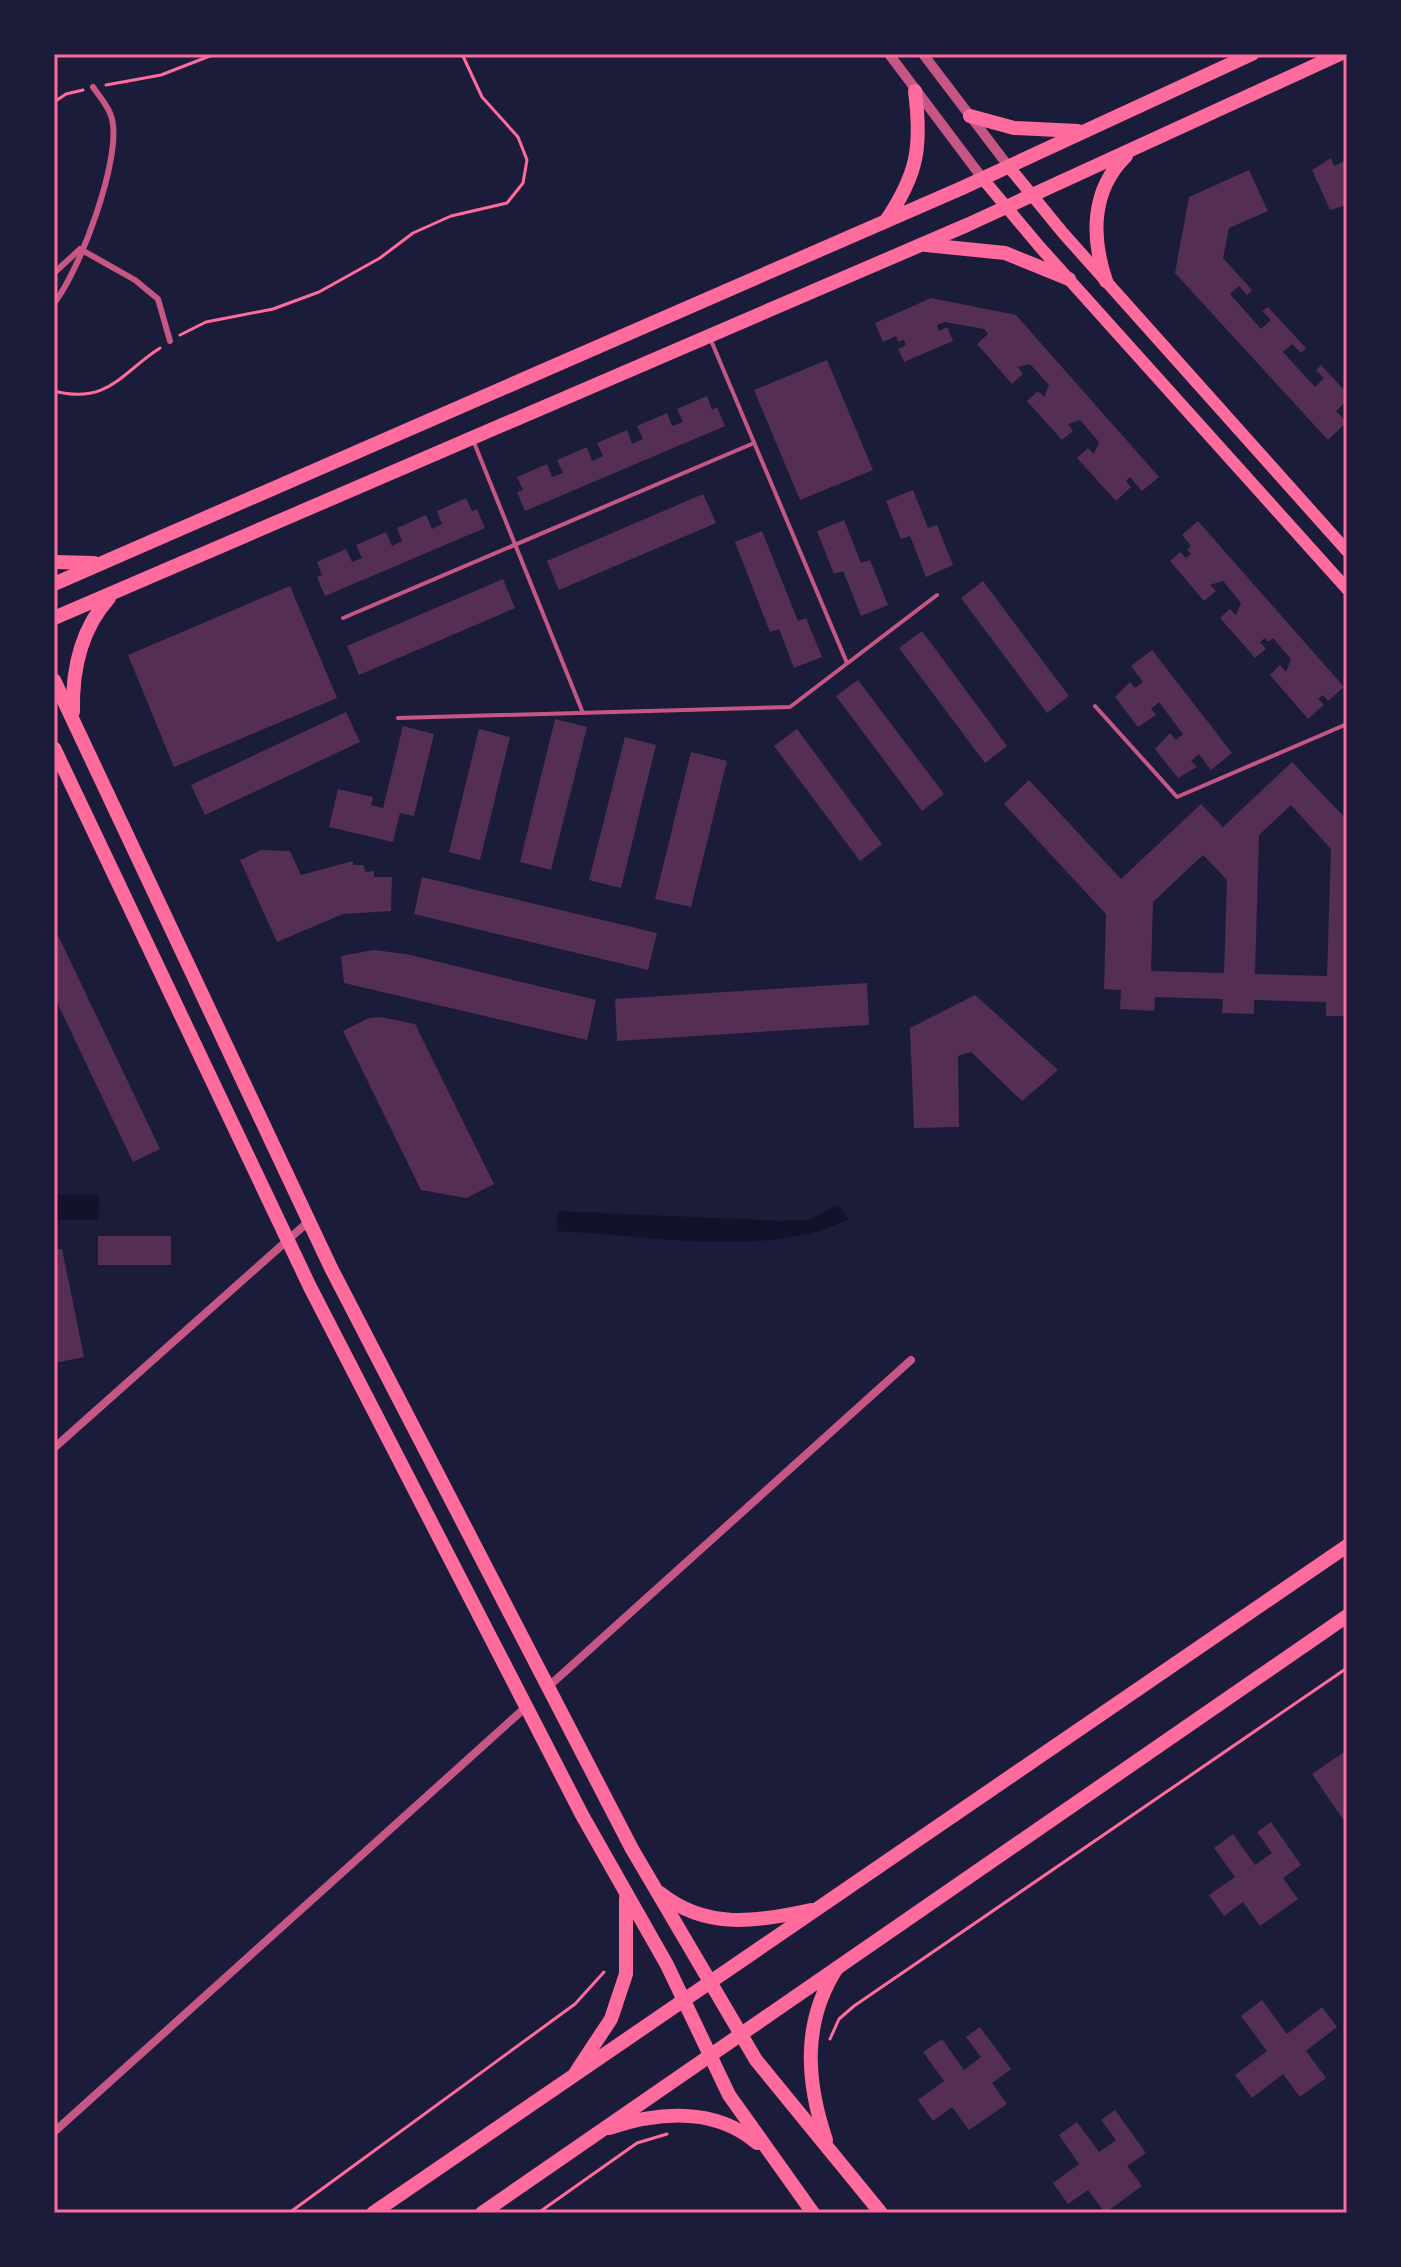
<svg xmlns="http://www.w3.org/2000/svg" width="1401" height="2267" font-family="'Nunito Sans',sans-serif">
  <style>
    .water { fill: #12122b }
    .building { fill: #542f53; fill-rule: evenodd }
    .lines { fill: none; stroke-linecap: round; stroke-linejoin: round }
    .path { stroke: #ff6b9d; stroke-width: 3 }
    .service { stroke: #c65784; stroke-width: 4 }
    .pedestrian { stroke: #c65784; stroke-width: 6 }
    .minor { stroke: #c65784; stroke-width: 8 }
    .tertiary { stroke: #c65784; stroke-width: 10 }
    .secondary { stroke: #ff6b9d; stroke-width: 12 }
    .primary { stroke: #ff6b9d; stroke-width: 14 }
    .neatline { fill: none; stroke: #ff6b9d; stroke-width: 3 }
  </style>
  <rect width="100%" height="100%" fill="#1b1b3a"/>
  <g class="water">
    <path d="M54,1194L99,1195L98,1220H54Z"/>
    <path d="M838,1205L848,1219C776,1259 639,1235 557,1231L558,1211L780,1221L809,1220Z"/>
  </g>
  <g class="building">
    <path d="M1331,158L1334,166L1347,160V205L1330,210L1312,170Z"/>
    <path d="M1249,170L1268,211L1229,228L1223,258L1252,290L1247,295L1239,286L1230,294L1261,329L1271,320L1262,311L1268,307L1306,348L1301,353L1292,344L1283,352L1315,387L1324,378L1316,370L1321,365L1347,393V401L1336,411L1347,422L1328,440L1175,273L1189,197Z"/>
    <path d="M931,298L1016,315L1159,477L1142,491L1130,477L1126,481L1131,487L1116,501L1077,458L1088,448L1094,454L1099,442L1080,420L1068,424L1073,431L1062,440L1027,401L1038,391L1044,397L1049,385L1030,364L1018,367L1023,374L1012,384L977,344L988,334L984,329L945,322L937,325L939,331L947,327L953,341L904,362L898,349L906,345L904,340L898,342L896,336L883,342L875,323Z"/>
    <path d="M827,360L873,470L800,500L754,390Z"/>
    <path d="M707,396L712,410L717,407L725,426L525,511L517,492L523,490L517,477L547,464L552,477L563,473L557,460L587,447L592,461L603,456L597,443L627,430L632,444L643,439L637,426L667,413L672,426L683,422L677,409Z"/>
    <path d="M913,490L928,528L937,525L953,565L926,577L910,536L901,539L886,501Z"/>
    <path d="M703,494L716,523L559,590L547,561Z"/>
    <path d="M466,498L472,511L477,509L485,528L325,596L317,577L322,575L317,562L346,549L352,562L362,558L356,545L386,532L392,546L402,541L397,528L426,515L432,529L442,524L437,511Z"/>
    <path d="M844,520L861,563L870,560L888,605L861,616L843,571L834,574L817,531Z"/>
    <path d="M1198,521L1344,687L1328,701L1323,695L1318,699L1324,705L1308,719L1270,675L1280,665L1286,672L1291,659L1273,638L1268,642L1265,638L1260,642L1266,649L1255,658L1220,618L1230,609L1236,615L1241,603L1223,581L1210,585L1216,591L1204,601L1170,561L1180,552L1186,558L1191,554L1187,550L1191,546L1182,535Z"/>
    <path d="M762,531L798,621L806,618L822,657L794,668L779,629L770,632L735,542Z"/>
    <path d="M503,579L515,608L359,675L347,646Z"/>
    <path d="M983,581L1069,696L1047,713L961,598Z"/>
    <path d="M290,586L337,698L174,767L128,655Z"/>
    <path d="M922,631L1007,746L985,763L899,648Z"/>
    <path d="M1152,650L1232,753L1211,770L1199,754L1191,761L1197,767L1178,778L1155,749L1170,733L1176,740L1183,734L1159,702L1151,709L1156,715L1138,727L1115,697L1130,682L1135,688L1143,682L1131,666Z"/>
    <path d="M858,680L944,794L922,811L836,696Z"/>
    <path d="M346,712L360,742L205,815L191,785Z"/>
    <path d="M555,719L587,727L551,870L520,862Z"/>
    <path d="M403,726L434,734L414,816L400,813L393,842L329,827L338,789L373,797L371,805L383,808Z"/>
    <path d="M479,729L510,737L480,860L449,852Z"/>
    <path d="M797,729L882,844L860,861L774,746Z"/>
    <path d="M625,737L656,745L621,888L589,880Z"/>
    <path d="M691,752L727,761L691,907L655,899Z"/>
    <path d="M1292,762L1347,820V1016H1326V1002L1254,1000V1014L1222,1013L1223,999L1155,997L1154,1011L1120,1009L1121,990L1104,989L1106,914L1004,804L1029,780L1121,879L1201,804L1223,827ZM1291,805L1331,849L1327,976L1255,974L1259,835ZM1203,855L1227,880L1224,973L1151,971L1153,902Z"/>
    <path d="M261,850L290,851L301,875L353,861V865H364L365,872L374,871V877H392L391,911L343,914L277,942L240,860Z"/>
    <path d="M422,877L657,933L648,970L414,914Z"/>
    <path d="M54,927L160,1149L133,1162L54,996Z"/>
    <path d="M373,950L406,954L596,1000L587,1040L344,983L341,956Z"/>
    <path d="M867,983L869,1025L617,1041L615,999Z"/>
    <path d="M975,995L1058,1070L1022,1101L971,1052L958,1056L959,1127L914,1128L910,1028Z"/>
    <path d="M381,1017L415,1024L494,1184L466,1198L421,1190L343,1031L369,1018Z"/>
    <rect x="98" y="1236" width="73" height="29"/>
    <path d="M62,1249L84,1357L54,1363V1250Z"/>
    <path d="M1347,1750V1825L1312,1774Z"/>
    <path d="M1271,1822L1301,1865L1283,1878L1298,1899L1260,1926L1243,1902L1224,1916L1209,1895L1235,1877L1214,1848L1233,1834L1255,1865L1272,1853L1257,1832Z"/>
    <path d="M1262,2000L1287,2034L1322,2007L1337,2027L1306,2051L1326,2078L1300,2097L1283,2074L1252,2098L1235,2075L1267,2051L1241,2016Z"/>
    <path d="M980,2027L1011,2069L992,2083L1007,2104L969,2130L952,2107L933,2121L918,2100L944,2081L923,2052L942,2039L964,2070L981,2057L966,2037Z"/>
    <path d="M1115,2110L1146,2153L1127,2166L1142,2186L1105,2213L1088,2190L1068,2204L1053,2183L1079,2164L1059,2135L1077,2122L1099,2152L1116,2140L1101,2120Z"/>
  </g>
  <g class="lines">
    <g class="path">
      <path d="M106,85L161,75L215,54"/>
      <path d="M54,102L66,94L83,90"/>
      <path d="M180,335L206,322L273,309L319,292L380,258L413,233L451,216L507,203L523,183L527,160L518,137L482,97L462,54"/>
      <path d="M54,391C108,405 121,373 160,348"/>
      <path d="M830,2039L839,2019L854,2006L1347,1668"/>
      <path d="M289,2213L575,2004L604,1972"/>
      <path d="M538,2213L637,2143L667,2134"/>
    </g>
    <g class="service">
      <path d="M710,338L847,663"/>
      <path d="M473,440L583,713"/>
      <path d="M343,618L754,443"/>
      <path d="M1095,706L1177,797L1347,724"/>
      <path d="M398,718L790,707L937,595"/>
    </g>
    <g class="pedestrian">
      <path d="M80,249L135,280L158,299L170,341"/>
      <path d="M54,273L78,251"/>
      <path d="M54,303C79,273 122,158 112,119C110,108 99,96 93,87"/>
    </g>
    <g class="minor">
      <path d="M54,1448L308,1222"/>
      <path d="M549,1686L911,1360"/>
      <path d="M54,2132L526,1707"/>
    </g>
    <g class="tertiary">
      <path d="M889,54L983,179"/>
      <path d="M923,54L1009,167"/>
    </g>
    <g class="secondary">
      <path d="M1009,167L1063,233L1347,551"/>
      <path d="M983,179L1039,246L1347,589"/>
    </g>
    <g class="primary">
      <path d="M970,116L1014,128L1078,131"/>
      <path d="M886,221C918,173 922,147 915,91"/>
      <path d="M926,245L1005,253L1069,279"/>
      <path d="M1106,281C1091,237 1091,190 1126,156"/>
      <path d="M54,562L94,563"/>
      <path d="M54,584L962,188L1252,54"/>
      <path d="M54,618L967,225L1340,54"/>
      <path d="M54,680L331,1268L632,1849L756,2060L881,2213"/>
      <path d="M73,712C72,671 81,629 109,598"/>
      <path d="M54,748L310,1287L582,1815L667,1965L729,2095L813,2213"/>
      <path d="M660,1893C706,1930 757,1922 811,1910"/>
      <path d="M576,2072L611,2019L626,1974V1898"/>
      <path d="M609,2128C658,2112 715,2107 757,2143"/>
      <path d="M826,2140C806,2081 802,2022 837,1968"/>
      <path d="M373,2213L1347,1546"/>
      <path d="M482,2213L1347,1616"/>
    </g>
  </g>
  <rect width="1401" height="2267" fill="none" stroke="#1b1b3a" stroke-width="112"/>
  <rect x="56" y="56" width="1289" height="2155" class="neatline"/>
</svg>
